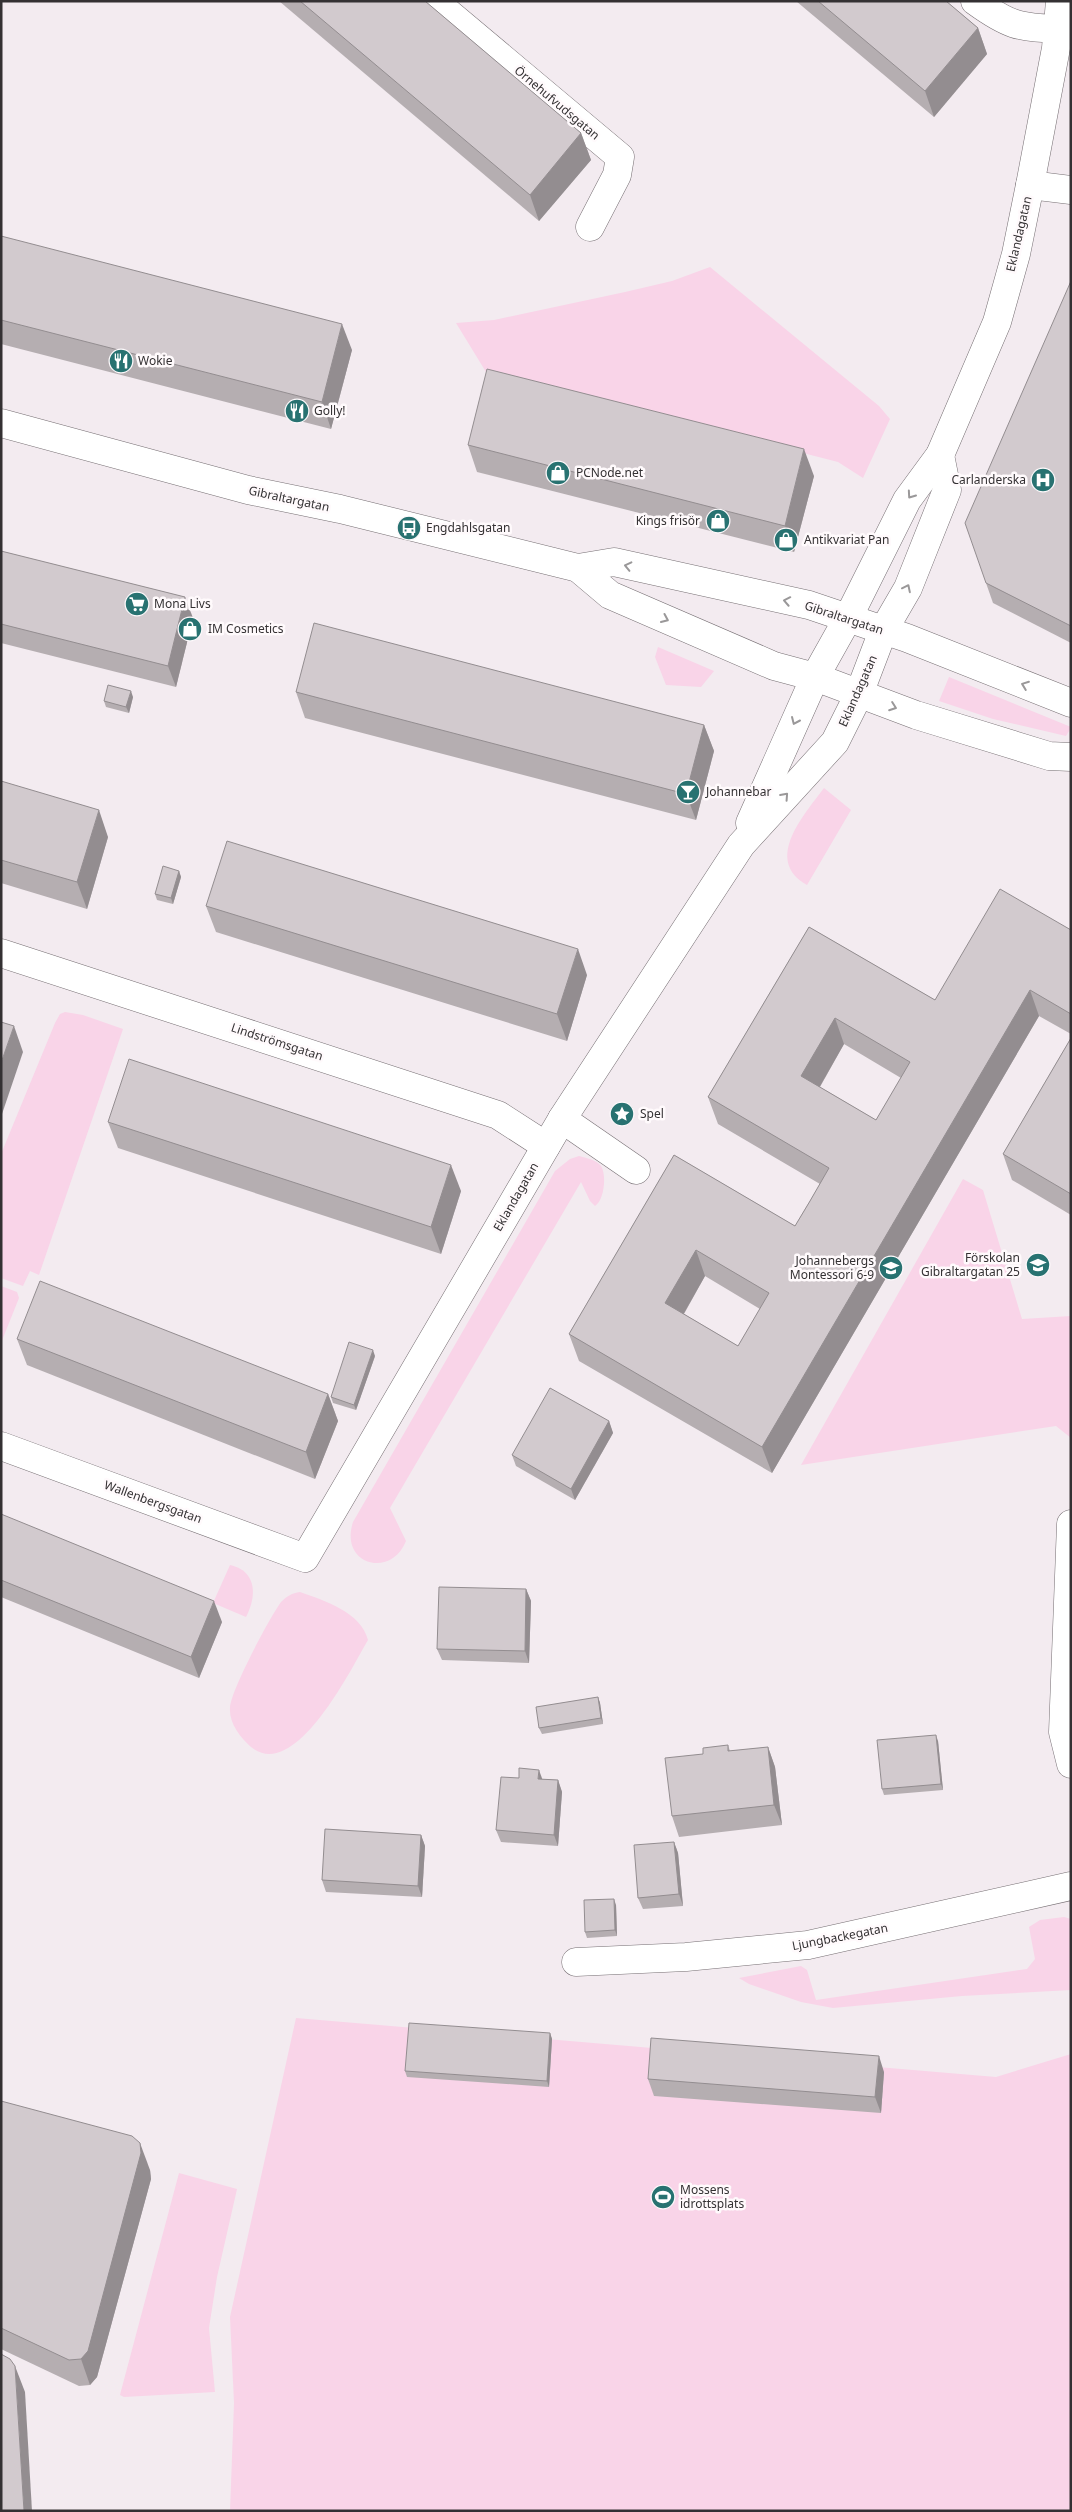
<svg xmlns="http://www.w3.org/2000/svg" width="1072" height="2512" font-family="'Noto Sans',sans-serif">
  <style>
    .green { fill: #f9d4e8 }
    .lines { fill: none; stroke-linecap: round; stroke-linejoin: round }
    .minor-casing { stroke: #766f73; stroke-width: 29 }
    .minor { stroke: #fff; stroke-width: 28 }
    .wall { fill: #b5aeb1; fill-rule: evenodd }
    .shaded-wall { fill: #938d90 }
    .building { fill: #d2cace; stroke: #938d90; fill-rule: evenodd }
    .oneway { stroke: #9a9899 }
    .labels { text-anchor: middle; stroke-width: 5; stroke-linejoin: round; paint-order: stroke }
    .street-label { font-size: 12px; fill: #343133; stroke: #fffafc }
    .poi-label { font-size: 12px; fill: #343133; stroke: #fffafc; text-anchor: start }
  </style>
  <rect width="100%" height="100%" fill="#f3ebf0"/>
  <g class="green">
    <path d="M710,267L879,406L890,419L863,478L838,462L486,372L456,323L494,320L625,292L672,281Z"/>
    <path d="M658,647L714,671L701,687L666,685L655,657Z"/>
    <path d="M949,677L1071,727V728L1066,736L993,719L939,701Z"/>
    <path d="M824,788L851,810L807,885C763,860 804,815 824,788Z"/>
    <path d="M65,1012L83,1015L123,1029L39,1275L30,1271L23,1286L1,1278V1154L55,1023L60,1014Z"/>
    <path d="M579,1156C586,1158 597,1160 601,1166C607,1175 604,1201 595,1206L590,1201L581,1182L390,1508L406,1541C391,1579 339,1565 353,1522L555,1171L570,1159Z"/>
    <path d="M963,1179L983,1190L1022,1319L1071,1316V1438L1056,1426L801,1465Z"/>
    <path d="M1,1286L17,1292L19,1298L1,1343Z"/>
    <path d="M230,1565C257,1571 257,1596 246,1617L213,1603Z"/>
    <path d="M300,1592C325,1601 361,1612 368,1640C351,1669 295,1783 251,1747C240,1737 229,1723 230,1708C230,1692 270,1617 281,1602C287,1596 292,1593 300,1592Z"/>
    <path d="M1064,1917L1071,1919V1990L962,1996L833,2008L801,2002L749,1984L739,1978L801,1966L807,1970L816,2000L1027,1969L1035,1959L1029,1927L1040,1920Z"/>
    <path d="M296,2018L996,2077L1071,2054V2511H230L234,2403L230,2317Z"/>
    <path d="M179,2173L237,2189L217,2277L209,2328L215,2392L124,2397L120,2395L121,2391Z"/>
  </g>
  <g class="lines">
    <g class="minor-casing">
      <g id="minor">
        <path d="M434,1L620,157L617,175L590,227"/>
        <path d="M975,1C1008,25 1019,28 1059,29"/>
        <path d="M1030,185L1071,190"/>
        <path d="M1,423L248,490L340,509L578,568L614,562L809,605L907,638L1071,703"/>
        <path d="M578,568L610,595L774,666L815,677L916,715L1049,756L1071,757"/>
        <path d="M750,823L815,677L848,618L907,500L940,455L997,322L1016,254L1030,185L1056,48L1060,1"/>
        <path d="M1,953L498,1115L546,1146"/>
        <path d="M562,1119L636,1170"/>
        <path d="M1,1446L305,1558L562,1119L741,845L835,742L859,694L883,631L908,588L947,490L940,455"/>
        <path d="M1071,1524L1063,1732L1071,1764"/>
        <path d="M576,1962L686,1957L808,1945L1071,1886"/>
      </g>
    </g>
    <use href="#minor" class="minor"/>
  </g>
  <g class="wall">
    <path d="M279,1H425L581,133L591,160L539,221Z"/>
    <path d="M796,1H946L978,28L987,54L934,117Z"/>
    <path d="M1,236L352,350L331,429L1,344Z"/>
    <path d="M1071,281V643L993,603L986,583Z"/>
    <path d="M468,445L814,476L794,552L477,472Z"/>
    <path d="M1,551L193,618L176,687L1,643Z"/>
    <path d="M296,692L704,725L714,751L696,820L305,718Z"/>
    <path d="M133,697L129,713L106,707L104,701Z"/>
    <path d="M1,781L108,837L87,909L1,883Z"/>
    <path d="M179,871L181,877L173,904L157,900L155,894Z"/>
    <path d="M206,906L587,975L567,1041L216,932Z"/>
    <path d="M809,927L935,1000L1071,930V1034L1039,1016L772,1473L579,1361L569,1334L674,1155L795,1226L820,1184L718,1124L708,1097ZM844,1044L901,1078L876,1120L820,1087ZM705,1276L760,1309L738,1346L684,1314Z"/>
    <path d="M1071,1038V1215L1012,1180L1003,1154Z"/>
    <path d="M108,1122L461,1191L441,1254L118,1148Z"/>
    <path d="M17,1339L328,1394L338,1421L315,1479L27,1365Z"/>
    <path d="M375,1356L356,1410L333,1403L331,1397Z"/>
    <path d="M609,1421L613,1433L575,1500L516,1466L512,1455Z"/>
    <path d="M1,1514L222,1622L199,1678L1,1597Z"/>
    <path d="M526,1589L531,1601L529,1663L442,1660L437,1649Z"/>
    <path d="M598,1697L600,1703L603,1724L542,1734L539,1728Z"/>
    <path d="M938,1741L943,1790L884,1795L882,1789Z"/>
    <path d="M728,1745L730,1751L768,1747L775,1767L782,1825L679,1837L672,1816Z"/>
    <path d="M542,1779L558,1780L562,1792L558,1846L501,1842L496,1830Z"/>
    <path d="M421,1835L425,1846L422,1897L326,1892L322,1880Z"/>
    <path d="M674,1842L678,1853L683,1906L643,1909L638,1898Z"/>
    <path d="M616,1905L617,1936L587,1938L585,1932Z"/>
    <path d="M550,2033L552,2039L549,2087L407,2077L405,2071Z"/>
    <path d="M884,2072L881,2113L654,2096L648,2079Z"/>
    <path d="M1,2101L150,2170L151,2179L97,2377L90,2385L79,2386L1,2349Z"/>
  </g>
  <g class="shaded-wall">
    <path d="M978,28L987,54L934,117L925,91Z"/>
    <path d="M581,133L591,160L539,221L530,195Z"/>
    <path d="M342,324L352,350L331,429L322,402Z"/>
    <path d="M804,449L814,476L794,552L785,526Z"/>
    <path d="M185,597L193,618L176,687L168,666Z"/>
    <path d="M131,691L133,697L129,713L126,707Z"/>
    <path d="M704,725L714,751L696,820L686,794Z"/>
    <path d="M99,810L108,837L87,909L77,882Z"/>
    <path d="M179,871L181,877L173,904L171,898Z"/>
    <path d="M578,949L587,975L567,1041L557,1014Z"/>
    <path d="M1030,990L1039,1016L772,1473L762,1447Z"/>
    <path d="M835,1018L844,1044L811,1102L801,1076Z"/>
    <path d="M14,1026L23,1052L2,1114L1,1111V1063Z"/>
    <path d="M451,1165L461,1191L441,1254L431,1227Z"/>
    <path d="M696,1250L705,1276L675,1329L665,1303Z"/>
    <path d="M373,1350L375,1356L356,1410L354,1405Z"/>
    <path d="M328,1394L338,1421L315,1479L306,1452Z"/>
    <path d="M609,1421L613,1433L575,1500L571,1489Z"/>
    <path d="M526,1589L531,1601L529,1663L525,1651Z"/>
    <path d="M214,1601L222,1622L199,1678L191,1657Z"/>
    <path d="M598,1697L600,1703L603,1724L601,1718Z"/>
    <path d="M936,1735L938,1741L943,1790L941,1784Z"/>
    <path d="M768,1747L775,1767L782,1825L774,1805Z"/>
    <path d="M539,1770L543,1781L538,1779Z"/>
    <path d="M558,1780L562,1792L558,1846L554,1835Z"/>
    <path d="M421,1835L425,1846L422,1897L418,1886Z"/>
    <path d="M674,1842L678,1853L683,1906L679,1894Z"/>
    <path d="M614,1899L616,1905L617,1936L615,1930Z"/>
    <path d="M550,2033L552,2039L549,2087L547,2081Z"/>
    <path d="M879,2056L884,2072L881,2113L875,2097Z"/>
    <path d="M140,2143L150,2170L151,2179L97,2377L90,2385L81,2359Z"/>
    <path d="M15,2366L25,2392L32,2511H24Z"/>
  </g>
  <g class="building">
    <path d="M300,1H425L581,133L530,195Z"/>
    <path d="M818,1H946L978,28L925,91Z"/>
    <path d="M1,236L342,324L322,402L1,320Z"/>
    <path d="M1071,281V626L986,583L965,523Z"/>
    <path d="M487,369L804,449L785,526L468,445Z"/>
    <path d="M1,551L185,597L168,666L1,624Z"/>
    <path d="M314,623L704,725L686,794L296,692Z"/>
    <path d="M108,685L131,691L126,707L104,701Z"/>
    <path d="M1,781L99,810L77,882L1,860Z"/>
    <path d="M227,841L578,949L557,1014L206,906Z"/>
    <path d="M163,866L179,871L171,898L155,894Z"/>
    <path d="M1000,889L1071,930V1014L1030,990L762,1447L569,1334L674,1155L795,1226L810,1201L829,1168L708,1097L809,927L935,1000ZM835,1018L910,1062L876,1120L801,1076ZM696,1250L769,1293L738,1346L665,1303Z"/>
    <path d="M1,1022L14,1026L1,1063Z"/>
    <path d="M1071,1038V1194L1003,1154Z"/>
    <path d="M129,1059L451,1165L431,1227L108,1122Z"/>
    <path d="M40,1281L328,1394L306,1452L17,1339Z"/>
    <path d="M349,1342L373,1350L354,1405L331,1397Z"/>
    <path d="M550,1388L609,1421L571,1489L512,1455Z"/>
    <path d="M1,1514L214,1601L191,1657L1,1580Z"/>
    <path d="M439,1587L526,1589L525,1651L437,1649Z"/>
    <path d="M598,1697L601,1718L539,1728L536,1707Z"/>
    <path d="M936,1735L941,1784L882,1789L877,1740Z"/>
    <path d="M728,1745V1751L768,1747L774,1805L672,1816L665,1758L703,1754V1748Z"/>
    <path d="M519,1768L539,1770L538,1779L558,1780L554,1835L496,1830L501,1777L519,1778Z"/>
    <path d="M325,1829L421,1835L418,1886L322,1880Z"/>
    <path d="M674,1842L679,1894L638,1898L634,1845Z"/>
    <path d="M614,1899L615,1930L585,1932L584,1900Z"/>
    <path d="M409,2023L550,2033L547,2081L405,2071Z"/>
    <path d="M651,2038L879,2056L875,2097L648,2079Z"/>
    <path d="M1,2101L132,2136L140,2143L141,2153L88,2351L81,2359L69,2360L1,2328Z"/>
    <path d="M1,2354L10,2359L15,2366L24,2511H1Z"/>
  </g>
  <defs><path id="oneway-chevron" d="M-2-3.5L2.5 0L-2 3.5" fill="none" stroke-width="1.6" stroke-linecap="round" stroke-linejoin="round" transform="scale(1.25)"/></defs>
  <g class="oneway">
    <use href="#oneway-chevron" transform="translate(911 495) rotate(125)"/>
    <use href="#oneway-chevron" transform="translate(628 566) rotate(-167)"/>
    <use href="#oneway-chevron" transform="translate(907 588) rotate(-64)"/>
    <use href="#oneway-chevron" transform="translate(787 601) rotate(-169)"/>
    <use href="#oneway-chevron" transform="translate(665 619) rotate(24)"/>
    <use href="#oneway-chevron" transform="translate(1025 685) rotate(-159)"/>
    <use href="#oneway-chevron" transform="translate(893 707) rotate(20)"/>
    <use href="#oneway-chevron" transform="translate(795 721) rotate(114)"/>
    <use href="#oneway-chevron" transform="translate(785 796) rotate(-48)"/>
  </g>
  <defs>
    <g id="restaurant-disc" transform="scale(1.25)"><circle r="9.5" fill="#287271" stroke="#fffafc"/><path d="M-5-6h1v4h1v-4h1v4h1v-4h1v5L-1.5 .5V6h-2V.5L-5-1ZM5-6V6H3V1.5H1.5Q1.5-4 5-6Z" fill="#fff"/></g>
    <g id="shop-disc" transform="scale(1.25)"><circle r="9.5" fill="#287271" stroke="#fffafc"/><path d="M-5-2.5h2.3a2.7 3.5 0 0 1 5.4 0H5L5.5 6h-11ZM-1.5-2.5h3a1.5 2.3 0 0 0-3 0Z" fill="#fff"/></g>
    <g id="hospital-disc" transform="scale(1.25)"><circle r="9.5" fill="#287271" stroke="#fffafc"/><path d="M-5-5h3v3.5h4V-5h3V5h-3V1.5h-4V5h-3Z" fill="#fff"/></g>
    <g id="bus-disc" transform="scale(1.25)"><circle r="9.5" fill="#287271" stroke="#fffafc"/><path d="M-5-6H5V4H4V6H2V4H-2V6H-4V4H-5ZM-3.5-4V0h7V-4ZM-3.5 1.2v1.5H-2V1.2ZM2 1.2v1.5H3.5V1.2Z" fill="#fff"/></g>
    <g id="supermarket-disc" transform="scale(1.25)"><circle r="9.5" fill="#287271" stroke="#fffafc"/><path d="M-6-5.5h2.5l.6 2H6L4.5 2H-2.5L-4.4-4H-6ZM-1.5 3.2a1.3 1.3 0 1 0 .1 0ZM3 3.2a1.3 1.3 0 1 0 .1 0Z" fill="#fff"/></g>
    <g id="bar-disc" transform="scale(1.25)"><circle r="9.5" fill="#287271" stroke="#fffafc"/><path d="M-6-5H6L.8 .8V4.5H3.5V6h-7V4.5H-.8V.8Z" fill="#fff"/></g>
    <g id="sight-disc" transform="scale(1.25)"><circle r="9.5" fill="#287271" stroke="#fffafc"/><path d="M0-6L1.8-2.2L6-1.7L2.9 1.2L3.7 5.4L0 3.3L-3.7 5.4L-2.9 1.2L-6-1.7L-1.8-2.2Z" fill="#fff"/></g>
    <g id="school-disc" transform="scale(1.25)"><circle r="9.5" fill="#287271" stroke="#fffafc"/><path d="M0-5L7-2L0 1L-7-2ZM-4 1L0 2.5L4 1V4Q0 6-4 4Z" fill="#fff"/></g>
    <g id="stadium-disc" transform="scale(1.25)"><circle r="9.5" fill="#287271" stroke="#fffafc"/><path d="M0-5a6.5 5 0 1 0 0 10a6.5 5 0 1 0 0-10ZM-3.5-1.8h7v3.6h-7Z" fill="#fff"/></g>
  </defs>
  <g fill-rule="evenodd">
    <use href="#restaurant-disc" x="121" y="361"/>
    <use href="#restaurant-disc" x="297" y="411"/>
    <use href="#shop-disc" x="558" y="473"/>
    <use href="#hospital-disc" x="1043" y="480"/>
    <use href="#shop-disc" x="718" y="521"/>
    <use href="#bus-disc" x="409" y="528"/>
    <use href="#shop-disc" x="786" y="540"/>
    <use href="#supermarket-disc" x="137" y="604"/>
    <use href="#shop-disc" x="190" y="629"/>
    <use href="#bar-disc" x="688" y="792"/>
    <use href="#sight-disc" x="622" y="1114"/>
    <use href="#school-disc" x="1038" y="1265"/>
    <use href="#school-disc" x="891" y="1268"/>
    <use href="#stadium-disc" x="663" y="2197"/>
  </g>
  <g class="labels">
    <g class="street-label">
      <text transform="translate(557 103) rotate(40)" y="4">Örnehufvudsgatan</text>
      <text transform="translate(1019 234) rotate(-77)" y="4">Eklandagatan</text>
      <text transform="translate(289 499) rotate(12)" y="4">Gibraltargatan</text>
      <text transform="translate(844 618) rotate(18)" y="4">Gibraltargatan</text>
      <text transform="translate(858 691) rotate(-66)" y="4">Eklandagatan</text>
      <text transform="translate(277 1042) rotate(18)" y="4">Lindströmsgatan</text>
      <text transform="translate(516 1197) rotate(-60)" y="4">Eklandagatan</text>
      <text transform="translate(153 1502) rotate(20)" y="4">Wallenbergsgatan</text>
      <text transform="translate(840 1937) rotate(-11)" y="4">Ljungbackegatan</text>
    </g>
    <g class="poi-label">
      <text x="138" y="365">Wokie</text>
      <text x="314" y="415">Golly!</text>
      <text x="576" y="477">PCNode.net</text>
      <text x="1026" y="484" text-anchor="end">Carlanderska</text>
      <text x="700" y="525" text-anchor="end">Kings frisör</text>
      <text x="426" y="532">Engdahlsgatan</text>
      <text x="804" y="544">Antikvariat Pan</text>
      <text x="154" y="608">Mona Livs</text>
      <text x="208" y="633">IM Cosmetics</text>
      <text x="706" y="796">Johannebar</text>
      <text x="640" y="1118">Spel</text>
      <text x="1020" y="1262" text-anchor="end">Förskolan<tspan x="1020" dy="14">Gibraltargatan 25</tspan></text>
      <text x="874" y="1265" text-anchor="end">Johannebergs<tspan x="874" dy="14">Montessori 6-9</tspan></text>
      <text x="680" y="2194">Mossens<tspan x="680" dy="14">idrottsplats</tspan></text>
    </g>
  </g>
  <rect width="1072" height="2512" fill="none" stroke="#343133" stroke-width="5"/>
</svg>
